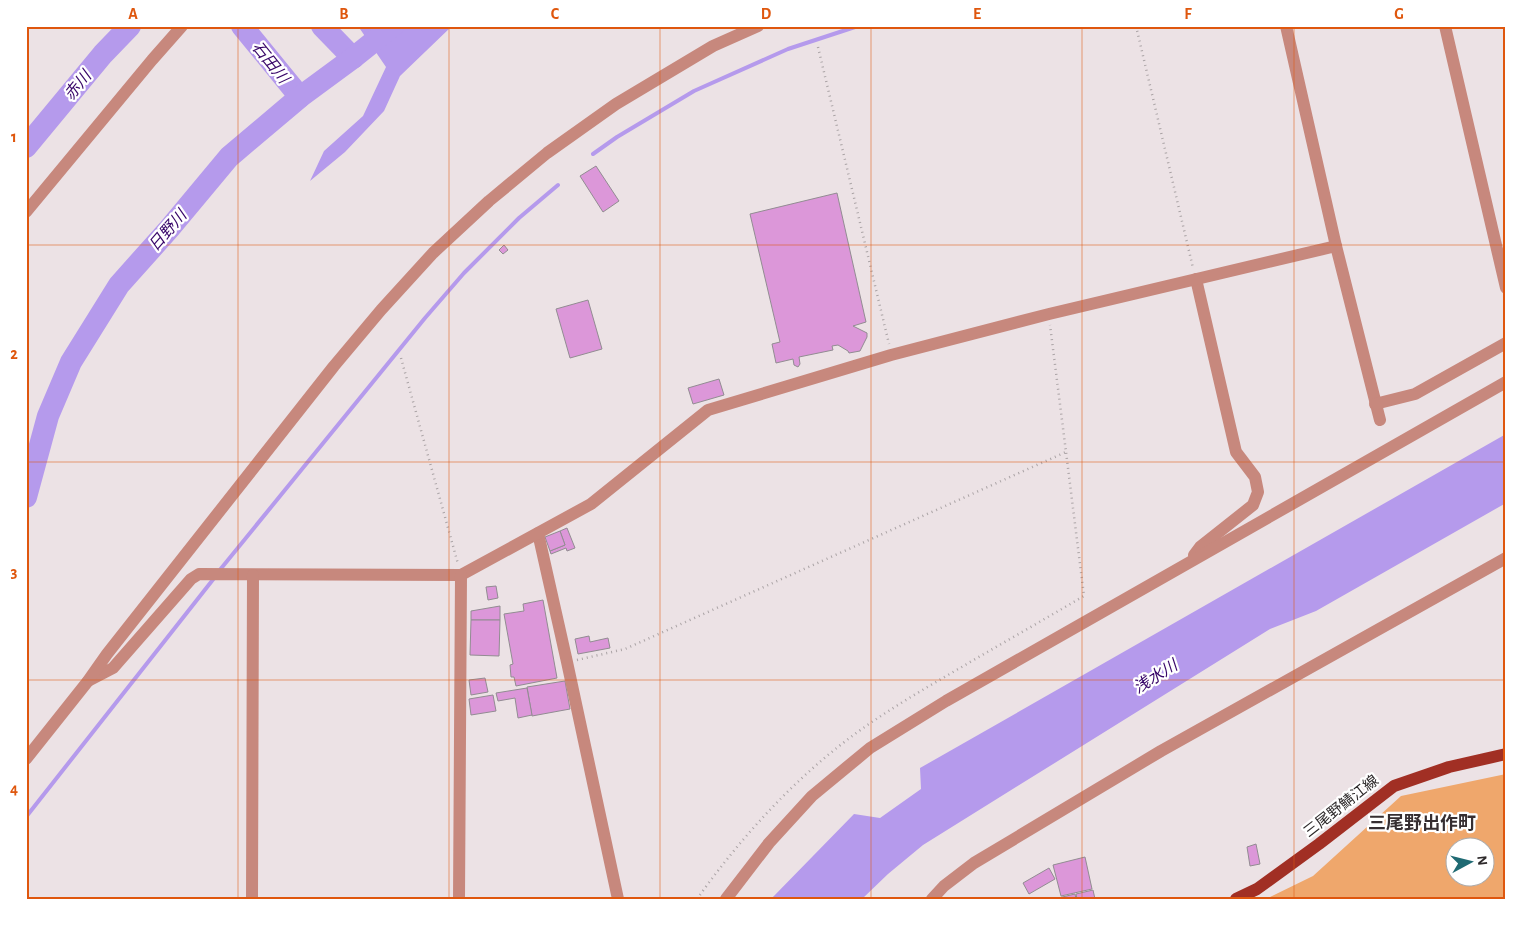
<svg xmlns="http://www.w3.org/2000/svg" width="1532" height="925" font-family="'Alegreya Sans','Noto Sans JP',sans-serif">
  <style>
    .green { fill: #efa76c; fill-rule: evenodd }
    .water { fill: #b59aec }
    .lines { fill: none; stroke-linecap: round; stroke-linejoin: round }
    .stream { stroke: #b59aec; stroke-width: 4 }
    .river { stroke: #b59aec; stroke-width: 22 }
    .building { fill: #dc97d9; stroke: #928c92 }
    .path { stroke: #aba4a6; stroke-width: 2.5; stroke-dasharray: 1 4; stroke-linecap: butt }
    .minor { stroke: #c7887d; stroke-width: 12 }
    .major { stroke: #a12f24; stroke-width: 12 }
    .grid { fill: none; stroke: #df570e; stroke-width: 1; stroke-opacity: 0.55 }
    .labels { text-anchor: middle; stroke-width: 4.5; stroke-linejoin: round; paint-order: stroke }
    .street-label { font-size: 15px; fill: #2e2a2b; stroke: #fff }
    .water-label { font-size: 16px; font-style: italic; fill: #370568; stroke: #fff }
    .quarter-label { font-size: 18px; font-weight: bold; fill: #362e31; stroke: #fff }
    .neatline { fill: none; stroke: #df570e; stroke-width: 2 }
    .grid-label { font-size: 16px; text-anchor: middle; font-weight: bold; fill: #df570e }
  </style>
  <rect width="100%" height="100%" fill="#ece2e5"/>
  <path class="green" d="M1506,774V899H1266L1313,876L1401,796ZM1454,848H1484V878H1454Z"/>
  <g class="water">
    <path d="M358,26H452L400,76L384,111L345,152L310,181L324,151L363,116L386,67Z"/>
    <path d="M1506,434V503L1316,611L1270,629L923,845L888,874L862,899H771L854,814L880,818L921,789L920,768Z"/>
  </g>
  <g class="lines">
    <g class="stream">
      <path d="M593,154L617,137L694,91L788,49L858,26"/>
      <path d="M219,571L425,318L464,273L519,218L558,185"/>
      <path d="M26,817L215,577"/>
    </g>
    <g class="river">
      <path d="M242,26L300,97"/>
      <path d="M322,26L353,58"/>
      <path d="M26,147L103,54L130,26"/>
      <path d="M26,497L48,416L71,362L119,285L169,229L229,157L300,97L353,58L393,26"/>
    </g>
  </g>
  <g class="building">
    <path d="M596,166L619,201L603,212L580,176Z"/>
    <path d="M837,193L866,322L853,326L867,333V337L860,351L849,353L848,351L838,345L832,346L833,350L799,357L800,364L798,367L794,365L793,359L776,363L772,344L780,342L750,214Z"/>
    <path d="M504,245L508,250L503,254L499,250Z"/>
    <path d="M588,300L602,349L570,358L556,309Z"/>
    <path d="M719,379L724,395L693,404L688,388Z"/>
    <path d="M567,528L575,548L567,551L566,548L551,554L550,551L565,545L560,531Z"/>
    <path d="M560,531L565,545L550,551L545,537Z"/>
    <path d="M496,586L498,598L488,600L486,587Z"/>
    <path d="M543,600L557,678L516,686L514,677H511L510,665L513,664L504,614L524,611L523,604Z"/>
    <path d="M500,606V620H471V611Z"/>
    <path d="M471,620H500L499,656L470,655Z"/>
    <path d="M589,636L590,642L608,638L610,648L578,654L575,639Z"/>
    <path d="M485,678L488,692L471,695L469,680Z"/>
    <path d="M565,681L570,709L532,716L527,687Z"/>
    <path d="M527,688L532,715L518,718L515,698L498,701L496,693Z"/>
    <path d="M493,695L496,711L471,715L469,699Z"/>
    <path d="M1256,844L1260,864L1250,866L1247,847Z"/>
    <path d="M1085,857L1092,889L1061,896L1053,865Z"/>
    <path d="M1049,868L1055,879L1029,894L1023,883Z"/>
    <path d="M1093,890L1095,899H1077L1076,894Z"/>
    <path d="M1075,894L1076,899H1058V898Z"/>
  </g>
  <g class="lines">
    <g class="path">
      <path d="M1136,26L1193,268"/>
      <path d="M818,47L889,344"/>
      <path d="M401,358L458,564"/>
      <path d="M577,660L625,649L1066,452L1050,325"/>
      <path d="M697,899C744,833 802,770 869,724C898,704 929,686 960,668C1001,644 1043,620 1084,596L1066,452"/>
    </g>
    <g class="minor">
      <path d="M1286,26L1336,246L1380,420"/>
      <path d="M1445,26L1506,288"/>
      <path d="M26,212L152,60L182,26"/>
      <path d="M1375,404L1415,394L1506,343"/>
      <path d="M538,533L567,662L618,899"/>
      <path d="M1194,555L1200,547L1253,505L1258,492L1255,477L1236,452L1196,279"/>
      <path d="M88,681L113,668L191,579L199,574L461,575L591,504L708,410L891,355L1049,314L1336,246"/>
      <path d="M26,759L88,681L107,654L334,366L381,310L433,253L489,201L547,153L616,104L713,46L758,26"/>
      <path d="M252,899L253,575"/>
      <path d="M459,899L461,575"/>
      <path d="M726,899L769,843L812,796L870,748L946,701L1506,382"/>
      <path d="M932,899L944,886L974,863L1161,751L1506,558"/>
    </g>
    <path class="major" d="M1236,899L1257,889L1319,844L1394,786L1449,767L1506,754"/>
  </g>
  <path class="grid" d="M238,26V899M449,26V899M660,26V899M871,26V899M1082,26V899M1294,26V899M26,245H1506M26,462H1506M26,680H1506"/>
  <g class="labels">
    <g class="street-label">
      <text transform="translate(1341 806) rotate(-38)" y="5">三尾野鯖江線</text>
    </g>
    <g class="water-label">
      <text transform="translate(271 62) rotate(51)" y="6">石田川</text>
      <text transform="translate(77 85) rotate(-51)" y="6">赤川</text>
      <text transform="translate(167 230) rotate(-49)" y="6">日野川</text>
      <text transform="translate(1155 676) rotate(-32)" y="6">浅水川</text>
    </g>
    <g class="quarter-label">
      <text x="1422" y="829">三尾野出作町</text>
    </g>
  </g>
  <rect width="1532" height="925" fill="none" stroke="#ffffff" stroke-width="55"/>
  <g transform="translate(1470 862) rotate(83)"><circle r="24" fill="#ffffff" stroke="#abaaaa"/>
  <path d="M0-4L9 19L0 12L-9 19Z" fill="#1f6a73"/>
  <text y="-8" font-size="14" font-weight="bold" text-anchor="middle" fill="#2e2a2b">N</text>
  </g>
  <rect x="28" y="28" width="1476" height="870" class="neatline"/>
  <g class="grid-label">
    <text x="133" y="19">A</text>
    <text x="344" y="19">B</text>
    <text x="555" y="19">C</text>
    <text x="766" y="19">D</text>
    <text x="977" y="19">E</text>
    <text x="1188" y="19">F</text>
    <text x="1399" y="19">G</text>
    <text x="14" y="142">1</text>
    <text x="14" y="359">2</text>
    <text x="14" y="577">3</text>
    <text x="14" y="794">4</text>
  </g>
</svg>
